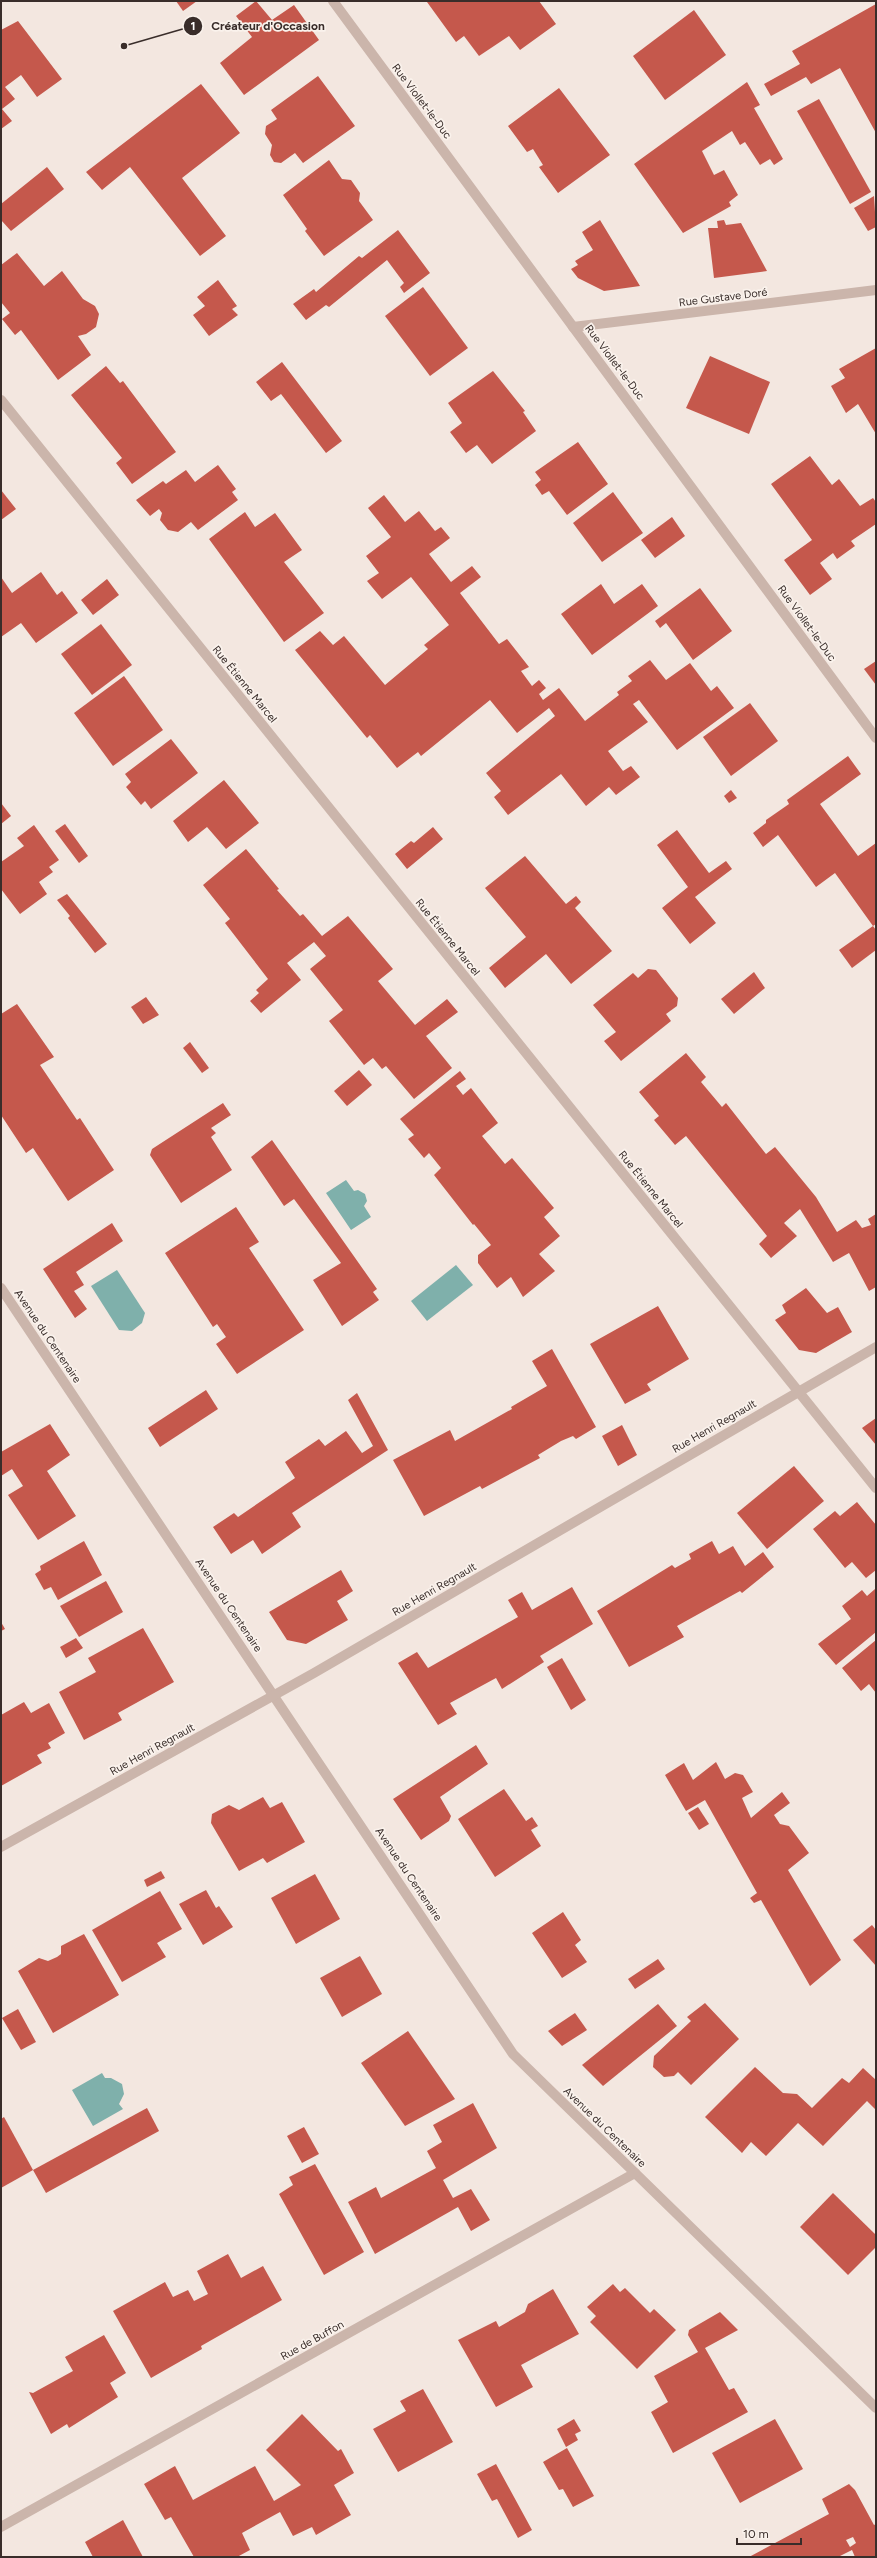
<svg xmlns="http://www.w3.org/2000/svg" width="877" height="2558" font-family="Figtree,sans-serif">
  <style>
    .water { fill: #7fb0ab }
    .building { fill: #c5584c; fill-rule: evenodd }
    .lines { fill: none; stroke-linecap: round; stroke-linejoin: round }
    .street { stroke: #cbb5ab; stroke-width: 10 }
    .labels { text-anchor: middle; stroke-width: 3.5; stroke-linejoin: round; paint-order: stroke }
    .street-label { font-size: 11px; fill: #392d2a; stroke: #faf2ec }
    .leader { fill: none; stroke: #392d2a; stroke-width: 1.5 }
    .callout-dot { fill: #392d2a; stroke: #faf2ec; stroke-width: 1.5 }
    .mark-label { font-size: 12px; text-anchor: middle; font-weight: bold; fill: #fff }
    .callout-label { font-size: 12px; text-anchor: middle; font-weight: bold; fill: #392d2a; stroke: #faf2ec; stroke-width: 3.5; stroke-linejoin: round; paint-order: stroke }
  </style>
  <rect width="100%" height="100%" fill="#f3e7e0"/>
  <g class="water">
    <path d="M346,1180L354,1191L358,1190L365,1194L367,1201L364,1206L371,1217L351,1230L326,1193Z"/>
    <path d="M456,1265L473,1285L427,1321L411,1301Z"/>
    <path d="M117,1270L145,1313L142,1323L132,1331L119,1330L91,1286Z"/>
    <path d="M102,2073L105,2078H111L122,2084L124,2094L119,2104L123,2109L93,2126L72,2090Z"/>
  </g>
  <g class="building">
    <path d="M176,1H197L183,11Z"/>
    <path d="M256,1L272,20L294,5L319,40L244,95L220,63L252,37L236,16Z"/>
    <path d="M428,1H539L556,24L520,50L509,36L479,56L464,36L456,42L427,2Z"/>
    <path d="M876,4V133L840,68L811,84L806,77L771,96L764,84L800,64L792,51Z"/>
    <path d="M694,10L726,55L665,100L633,56Z"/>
    <path d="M18,21L62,79L37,97L21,75L5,87L15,99L2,109L12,121L1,129V30Z"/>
    <path d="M318,76L355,126L303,163L295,153L281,163L274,162L270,155L272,145L265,134L266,126L277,119L271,110Z"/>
    <path d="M747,82L760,105L754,108L783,159L774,165L770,159L760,165L745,142L740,145L732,131L702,151L714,175L724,170L738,195L729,202L731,206L683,233L634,164Z"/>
    <path d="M201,84L240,133L182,178L226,236L200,256L130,167L102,190L86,172Z"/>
    <path d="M559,88L610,155L558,193L539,167L543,165L533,149L527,152L508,126Z"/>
    <path d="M819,99L871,192L850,204L797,111Z"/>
    <path d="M329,160L342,179L351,180L360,193L359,201L373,220L324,256L305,231L307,229L283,195Z"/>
    <path d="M47,167L64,189L11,231L1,220V204Z"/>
    <path d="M874,196L876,227L868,231L854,208Z"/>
    <path d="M600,220L640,286L604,291L578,278L571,269L578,265L575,261L593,250L582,232Z"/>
    <path d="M724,220L726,225L741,223L767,271L714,278L708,228H718L717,221Z"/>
    <path d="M398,230L430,273L404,293L400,287L404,283L387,260L329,307L326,305L306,320L293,304L314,289L316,292L359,256L362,258Z"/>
    <path d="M17,253L44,286L62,271L83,299L95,306L99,314L96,327L86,334L78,336L91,355L58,380L21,330L15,335L2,319L10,313L1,302V265Z"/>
    <path d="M218,280L237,306L232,309L238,315L209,336L193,315L205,306L197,297Z"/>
    <path d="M423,287L468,348L430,376L385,316Z"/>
    <path d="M876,348V434L858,404L846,413L831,386L845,378L839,369Z"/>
    <path d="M710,356L770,382L749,434L686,408Z"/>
    <path d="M282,362L342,441L326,453L281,394L271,401L256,382Z"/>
    <path d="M106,366L120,383L123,381L176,452L132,484L116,463L122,458L71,395Z"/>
    <path d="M493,371L525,411L523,412L536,431L492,464L477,445L466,453L450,432L462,423L448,403Z"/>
    <path d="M578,442L608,484L567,515L549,491L542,495L535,485L541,480L535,472Z"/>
    <path d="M810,456L832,485L839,479L860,506L873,498L876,502V524L851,541L855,546L837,559L833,553L820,563L832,579L810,595L784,560L812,540L771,484Z"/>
    <path d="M218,465L236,489L232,492L238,500L198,530L191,522L178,532L168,530L160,520L162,513L159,509L150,516L136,500L163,481L166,484L186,470L195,482Z"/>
    <path d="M1,490L16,509L1,520Z"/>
    <path d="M613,492L643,533L602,562L573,523Z"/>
    <path d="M384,495L405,522L419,511L435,531L441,527L450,538L429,554L451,582L472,566L481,577L460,593L499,644L507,639L529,667L521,671L532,686L539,680L546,688L539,694L543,700L559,688L585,721L619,695L617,692L632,681L628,676L650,660L666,680L690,663L711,691L717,686L734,708L677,750L639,700L633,704L648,722L608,751L623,771L631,766L640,777L616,795L609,787L586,806L561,774L508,815L494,797L501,791L486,773L555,716L549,708L517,733L490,700L421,756L418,752L397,768L370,735L367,738L295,650L320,631L333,645L344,636L385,685L428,649L424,645L449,625L411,577L382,599L367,581L379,573L366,556L391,537L368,508Z"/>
    <path d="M245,512L255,527L275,513L302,550L284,562L324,613L284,642L209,539Z"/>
    <path d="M672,517L685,536L655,558L641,540Z"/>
    <path d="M41,572L57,595L62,591L78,613L36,643L21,623L1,637V577L12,593Z"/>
    <path d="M107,579L119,595L93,615L81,600Z"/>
    <path d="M601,584L614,604L642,584L658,606L592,655L561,614Z"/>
    <path d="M700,588L732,631L693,660L666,623L660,628L655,621Z"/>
    <path d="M101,624L132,665L92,695L61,654Z"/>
    <path d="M876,661V685L864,669Z"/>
    <path d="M124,676L163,730L113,766L74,713Z"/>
    <path d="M750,703L778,741L731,776L703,737Z"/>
    <path d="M171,739L198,773L151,809L145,801L141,805L126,787L131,782L125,774Z"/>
    <path d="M848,756L861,774L820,804L858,856L876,843V924L873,926L835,873L816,887L778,835L763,847L753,833L766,823V820L789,804L787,800Z"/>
    <path d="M224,780L259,823L226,849L207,827L188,842L173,821Z"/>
    <path d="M731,790L737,798L729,803L724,796Z"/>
    <path d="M1,803L11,816L1,824Z"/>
    <path d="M65,824L88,856L79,863L55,831Z"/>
    <path d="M34,825L59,860L49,867L53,872L39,882L47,894L20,914L1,889V862L24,846L17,838Z"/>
    <path d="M433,827L443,839L407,869L395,854L411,841L414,843Z"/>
    <path d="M677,830L709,873L726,861L732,869L695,897L716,923L690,944L662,908L688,887L657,845Z"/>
    <path d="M246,849L279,889L277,890L300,916L303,914L322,936L348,916L393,969L378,981L415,1025L447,999L458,1012L426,1036L452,1068L414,1099L386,1066L382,1069L373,1058L364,1065L329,1021L343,1010L310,969L326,956L314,942L287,963L301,980L261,1013L250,1001L259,993L256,990L268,979L225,923L230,919L203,885Z"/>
    <path d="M525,856L566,904L576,896L581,902L575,908L612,951L571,984L546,954L505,988L489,968L526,937L485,888Z"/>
    <path d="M67,894L107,944L95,953L68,918L70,916L57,900Z"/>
    <path d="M873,926L876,930V950L852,968L839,950Z"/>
    <path d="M648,969L656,970L678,998L677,1006L666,1014L671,1021L621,1061L604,1041L616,1032L593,1005L633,973L638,978Z"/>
    <path d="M754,972L765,988L734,1014L721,999Z"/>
    <path d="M146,997L159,1015L143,1024L131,1007Z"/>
    <path d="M17,1004L54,1057L40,1065L77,1120L80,1118L114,1170L68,1201L33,1148L26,1153L1,1115V1014Z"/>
    <path d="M190,1042L209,1068L202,1073L183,1048Z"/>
    <path d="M686,1053L706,1077L701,1082L722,1107L726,1103L766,1154L775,1147L816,1197L837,1232L856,1220L862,1228L871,1225L868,1219L876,1214V1287L869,1291L849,1253L833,1262L800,1209L784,1223L797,1236L771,1258L759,1244L767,1236L686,1136L675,1145L654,1120L659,1116L639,1092Z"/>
    <path d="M359,1070L372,1085L347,1106L334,1091Z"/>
    <path d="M460,1071L466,1079L456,1086L463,1095L471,1088L498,1123L482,1136L505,1164L512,1158L554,1208L544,1217L560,1236L539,1254L555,1271L523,1297L511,1277L497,1288L478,1263V1255L491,1245L474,1224L473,1225L434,1175L441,1168L429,1153L424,1158L408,1139L414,1135L400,1119Z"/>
    <path d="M223,1103L231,1115L211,1128L216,1133L211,1137L232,1170L181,1203L150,1155L152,1149Z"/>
    <path d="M272,1140L377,1289L373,1292L379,1300L342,1326L313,1280L341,1263L294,1199L284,1206L251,1157Z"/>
    <path d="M236,1207L259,1242L249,1248L304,1330L237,1374L216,1344L226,1337L217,1324L213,1327L165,1253Z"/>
    <path d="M112,1223L123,1241L76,1272L84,1285L74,1291L87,1309L75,1318L43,1269Z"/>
    <path d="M806,1288L827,1313L838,1307L852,1332L816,1353L799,1350L775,1320L786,1313L782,1305Z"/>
    <path d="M658,1306L689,1359L647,1384L651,1390L625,1404L590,1344Z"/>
    <path d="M552,1349L596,1427L576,1439L573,1436L561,1441L538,1455L540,1458L482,1489L480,1486L424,1516L393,1460L450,1430L455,1441L512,1409L511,1407L547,1386L532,1361Z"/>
    <path d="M206,1390L218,1409L160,1447L148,1428Z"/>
    <path d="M357,1393L388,1450L292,1513L301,1527L262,1554L253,1540L231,1554L213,1527L234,1513L238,1517L295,1478L285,1462L319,1439L325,1446L346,1431L362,1453L373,1446L348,1400Z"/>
    <path d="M876,1418V1445L862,1428Z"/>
    <path d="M50,1424L70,1455L47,1471L76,1516L38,1540L8,1495L23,1486L12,1469L1,1476V1452Z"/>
    <path d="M622,1425L637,1455L618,1466L602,1436Z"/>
    <path d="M794,1466L824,1501L767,1549L737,1513Z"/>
    <path d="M857,1502L876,1525V1570L866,1578L852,1562L845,1568L813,1529L835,1511L840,1516Z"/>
    <path d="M84,1541L102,1575L58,1600L51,1587L44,1590L35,1574L41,1570L40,1566Z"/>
    <path d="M712,1541L719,1554L733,1546L745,1566L763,1552L774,1567L742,1593L740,1591L677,1626L684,1637L629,1667L597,1611L672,1565L675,1568L691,1559L689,1554Z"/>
    <path d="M341,1570L353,1591L337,1601L348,1620L306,1644L287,1640L269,1612Z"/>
    <path d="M106,1581L123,1612L79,1637L60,1606Z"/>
    <path d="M572,1587L593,1624L540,1656L544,1662L502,1689L496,1678L450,1703L457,1714L438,1725L398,1663L417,1652L428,1668L518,1617L508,1600L522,1592L532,1610Z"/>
    <path d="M875,1589L876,1632L836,1665L818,1644L851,1619L842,1606L862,1590L867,1596Z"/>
    <path d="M1,1622L5,1629L1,1631Z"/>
    <path d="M143,1628L174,1682L118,1713L122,1720L84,1740L59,1692L96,1672L88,1658Z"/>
    <path d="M76,1638L83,1648L66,1658L60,1647Z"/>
    <path d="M876,1640V1693L869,1684L861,1691L842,1668Z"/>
    <path d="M562,1658L586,1700L571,1710L547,1667Z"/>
    <path d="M24,1702L31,1713L49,1703L65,1733L48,1743L51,1748L37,1755L42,1763L1,1786V1715Z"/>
    <path d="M476,1745L488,1764L440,1797L451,1816L449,1821L421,1840L393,1799Z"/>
    <path d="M716,1762L725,1779L735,1773L743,1775L753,1792L742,1798L751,1818L782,1792L790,1803L774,1815L780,1824L789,1826L809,1853L788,1870L841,1960L810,1986L761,1900L754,1903L750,1898L757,1893L705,1800L686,1811L665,1775L684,1763L693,1780Z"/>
    <path d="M504,1789L526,1821L532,1817L538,1826L531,1830L541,1846L495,1877L458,1819Z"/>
    <path d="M263,1797L270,1808L282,1802L305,1842L267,1863L263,1858L239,1871L211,1823L212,1814L229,1805L239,1810Z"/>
    <path d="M698,1807L709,1824L699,1830L688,1813Z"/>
    <path d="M161,1871L165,1878L147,1887L144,1880Z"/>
    <path d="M315,1874L340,1919L296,1944L271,1898Z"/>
    <path d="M206,1890L216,1908L219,1906L233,1927L203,1945L179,1904Z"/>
    <path d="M160,1891L182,1929L157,1943L166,1957L122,1982L92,1930Z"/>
    <path d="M563,1912L581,1940L575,1945L587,1962L562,1978L532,1933Z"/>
    <path d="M872,1925L876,1930V1966L853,1940Z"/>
    <path d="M84,1934L119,1995L53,2033L18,1971L39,1958L48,1961L57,1957L61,1954V1946Z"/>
    <path d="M360,1956L382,1994L342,2017L320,1978Z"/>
    <path d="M658,1959L665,1969L635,1989L628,1979Z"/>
    <path d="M705,2003L739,2039L691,2085L678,2072L674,2076L664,2077L653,2067L654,2056L691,2021L687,2017Z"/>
    <path d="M658,2004L677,2026L603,2086L582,2065Z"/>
    <path d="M18,2009L36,2042L21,2050L2,2018Z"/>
    <path d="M575,2013L587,2030L562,2046L548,2031Z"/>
    <path d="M408,2031L455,2099L405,2126L361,2063Z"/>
    <path d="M755,2067L783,2093L797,2094L812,2108L842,2078L849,2083L863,2068L876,2080V2110L867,2101L823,2146L798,2123L766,2156L751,2142L742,2153L705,2117Z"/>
    <path d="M473,2103L497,2148L443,2180L453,2198L471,2189L490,2220L471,2231L458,2207L375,2254L348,2202L376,2187L381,2198L436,2168L427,2151L442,2142L433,2125Z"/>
    <path d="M147,2108L159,2131L46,2193L33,2170Z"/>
    <path d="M4,2117L33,2170L1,2188V2119Z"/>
    <path d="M304,2127L319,2154L302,2163L287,2136Z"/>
    <path d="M315,2164L364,2252L324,2275L279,2194L293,2185L289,2177Z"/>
    <path d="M833,2193L876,2235V2247L848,2275L800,2227Z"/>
    <path d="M228,2254L241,2278L263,2266L282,2300L201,2346L202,2349L151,2378L113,2311L165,2282L173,2297L188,2290L194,2301L208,2294L197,2271Z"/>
    <path d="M613,2284L620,2292L625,2288L650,2313L654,2309L676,2330L637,2369L590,2322L596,2316L587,2307Z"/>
    <path d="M553,2289L579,2334L521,2365L533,2387L496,2407L458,2340L496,2321L499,2327L525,2312L528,2304Z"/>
    <path d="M720,2312L738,2330L705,2348L729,2390L734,2388L748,2412L673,2453L651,2412L668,2402L654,2376L698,2352L688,2335L689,2330Z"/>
    <path d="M104,2335L126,2373L110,2383L118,2397L69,2428L67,2424L51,2434L29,2392L33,2393L73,2371L65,2357Z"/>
    <path d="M423,2389L453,2442L398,2472L373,2429L406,2411L400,2401Z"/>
    <path d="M302,2414L338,2451L341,2449L354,2473L334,2485L351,2515L316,2535L312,2527L293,2536L280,2512L242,2533L250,2550L237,2557H194L171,2517L165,2520L144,2484L175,2466L193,2500L255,2466L274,2501L301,2485L266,2450Z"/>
    <path d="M574,2419L581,2431L575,2434L578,2440L566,2447L557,2429Z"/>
    <path d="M775,2419L803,2469L740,2503L712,2453Z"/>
    <path d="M567,2448L594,2496L573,2507L563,2489L559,2490L543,2462Z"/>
    <path d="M496,2464L532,2530L518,2538L497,2499L492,2501L477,2474Z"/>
    <path d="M849,2484L855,2490L874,2525L876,2524V2557H855L852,2550L838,2557H749L829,2514L822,2499ZM853,2537L856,2543L850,2547L846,2540Z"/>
    <path d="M123,2520L143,2557H93L85,2542Z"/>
  </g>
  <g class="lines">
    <g class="street">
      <path d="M333,1L876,738"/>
      <path d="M573,327L876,290"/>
      <path d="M1,400L876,1488"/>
      <path d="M1,1288L513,2054L876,2408"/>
      <path d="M1,1847L314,1673L876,1347"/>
      <path d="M1,2527L635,2173"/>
    </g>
  </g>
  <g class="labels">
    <g class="street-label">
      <text transform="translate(422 101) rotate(53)" y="4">Rue Viollet-le-Duc</text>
      <text transform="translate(723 297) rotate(-7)" y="4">Rue Gustave Doré</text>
      <text transform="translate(615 362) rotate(53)" y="4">Rue Viollet-le-Duc</text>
      <text transform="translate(807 623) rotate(54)" y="4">Rue Viollet-le-Duc</text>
      <text transform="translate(245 684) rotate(51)" y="4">Rue Étienne Marcel</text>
      <text transform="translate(448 937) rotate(51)" y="4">Rue Étienne Marcel</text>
      <text transform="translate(651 1189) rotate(51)" y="4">Rue Étienne Marcel</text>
      <text transform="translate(48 1336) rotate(56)" y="4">Avenue du Centenaire</text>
      <text transform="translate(714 1426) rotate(-30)" y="4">Rue Henri Regnault</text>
      <text transform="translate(434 1589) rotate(-30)" y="4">Rue Henri Regnault</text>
      <text transform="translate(229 1605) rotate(56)" y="4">Avenue du Centenaire</text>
      <text transform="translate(152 1749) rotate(-29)" y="4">Rue Henri Regnault</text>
      <text transform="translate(409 1874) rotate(56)" y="4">Avenue du Centenaire</text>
      <text transform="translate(605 2127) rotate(44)" y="4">Avenue du Centenaire</text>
      <text transform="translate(312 2340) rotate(-29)" y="4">Rue de Buffon</text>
    </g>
  </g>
  <path class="leader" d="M124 46L193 26"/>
  <g class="callout-dot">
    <circle cx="124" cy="46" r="4"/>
    <circle cx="193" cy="26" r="10"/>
  </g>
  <g class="mark-label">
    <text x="193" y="30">1</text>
  </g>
  <g class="callout-label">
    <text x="268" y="30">Créateur d'Occasion</text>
  </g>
  <rect width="877" height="2558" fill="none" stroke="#392d2a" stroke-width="4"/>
  <path d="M737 2538v6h64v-6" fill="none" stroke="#392d2a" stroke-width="2"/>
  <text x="743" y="2538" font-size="12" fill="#392d2a" stroke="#faf2ec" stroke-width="3" paint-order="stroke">10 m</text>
</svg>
